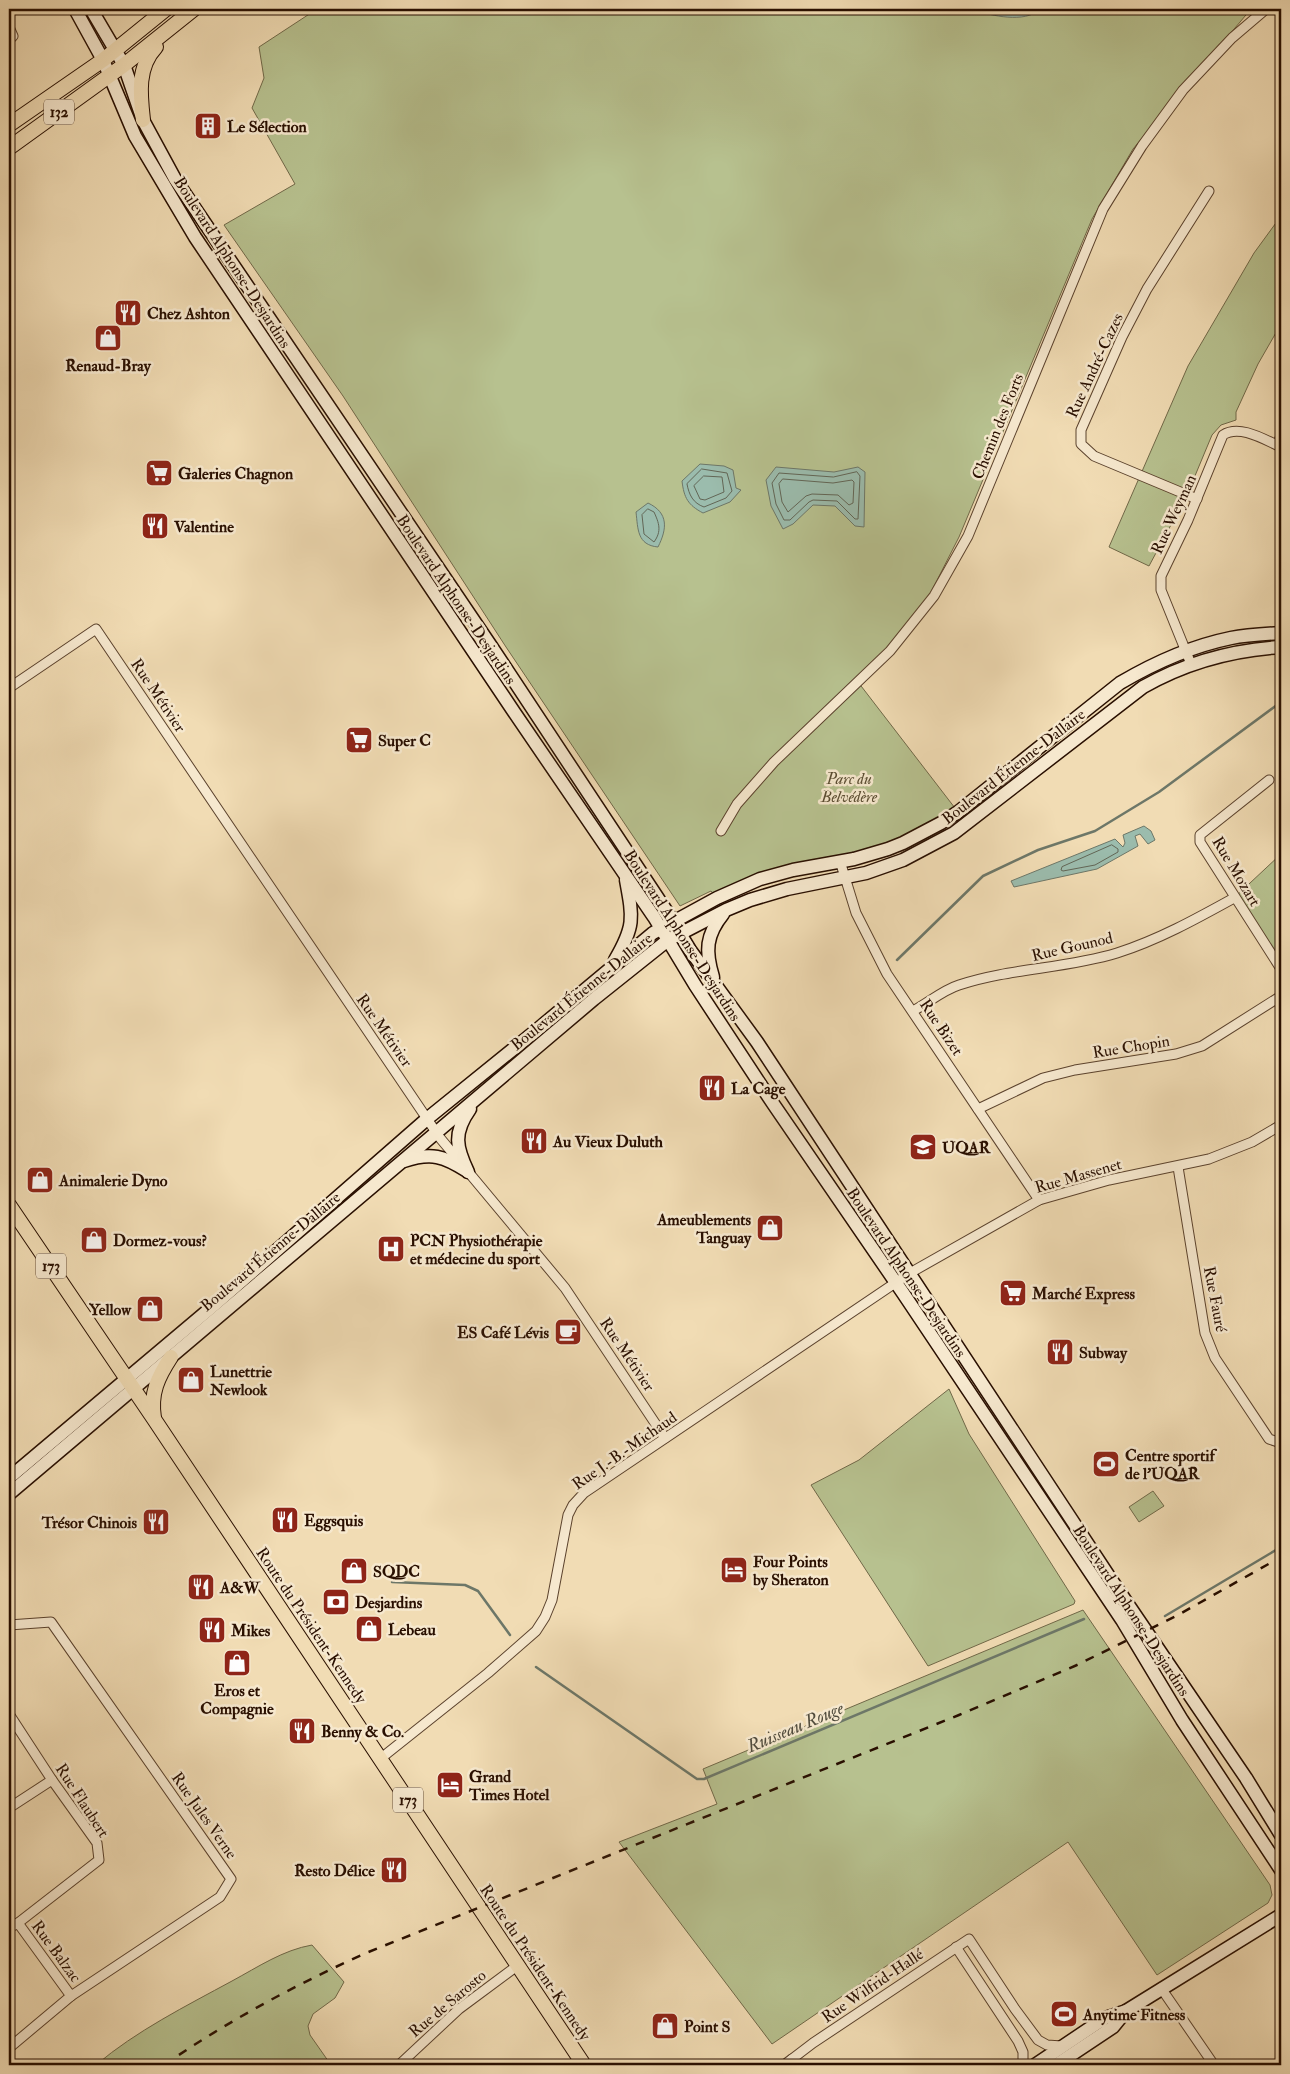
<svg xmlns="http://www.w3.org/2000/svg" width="1290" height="2074" font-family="'IM FELL Double Pica',serif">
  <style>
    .green { fill: #b7c18f; stroke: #706848 }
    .water { fill: #9bbcad; stroke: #6d7768 }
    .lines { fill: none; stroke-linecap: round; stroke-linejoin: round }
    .shore { stroke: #626656; stroke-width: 1 }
    .stream { stroke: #6d7768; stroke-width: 2.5 }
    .street-casing { stroke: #5b422d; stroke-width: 11 }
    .secondary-casing { stroke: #290f00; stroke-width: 15 }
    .primary-casing { stroke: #290f00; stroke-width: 16 }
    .street { stroke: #f6e8ce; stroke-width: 9 }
    .secondary { stroke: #f6e8ce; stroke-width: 12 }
    .primary { stroke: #f1dcb4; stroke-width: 14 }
    .rail { stroke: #290f00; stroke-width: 2.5; stroke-dasharray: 9 9; stroke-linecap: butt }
    .labels { text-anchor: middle; stroke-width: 5; stroke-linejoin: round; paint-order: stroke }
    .shield { fill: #f6e8ce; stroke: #66503e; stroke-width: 1 }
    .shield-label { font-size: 15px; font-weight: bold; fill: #290f00 }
    .poi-label { font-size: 16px; font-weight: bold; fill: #290f00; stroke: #f6e8ce; text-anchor: start }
    .street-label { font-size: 16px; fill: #290f00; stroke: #f6e8ce }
    .park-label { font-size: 16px; font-style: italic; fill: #5b4d32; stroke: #f6e8ce }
    .water-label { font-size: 18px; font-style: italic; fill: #514c3d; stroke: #f6e8ce }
  </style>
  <rect width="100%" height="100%" fill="#f1dcb4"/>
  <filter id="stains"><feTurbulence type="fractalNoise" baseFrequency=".004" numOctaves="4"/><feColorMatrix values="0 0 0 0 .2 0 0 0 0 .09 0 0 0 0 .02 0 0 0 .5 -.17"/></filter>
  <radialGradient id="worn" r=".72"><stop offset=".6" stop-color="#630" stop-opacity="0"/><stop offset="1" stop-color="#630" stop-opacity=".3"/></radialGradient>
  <g class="green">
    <path d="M317,9H1251L1133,149L1092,219L959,537L931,592L890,651L858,682L958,812L854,859L717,898L711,891L680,906L506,647L343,396L224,225L295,184L252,108L264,78L259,47Z"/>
    <path d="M1281,216V324L1258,364L1236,412V420L1221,425L1212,435L1187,495L1149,566L1109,547L1188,366L1254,253Z"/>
    <path d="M1281,854V969L1234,898Z"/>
    <path d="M949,1389L969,1434L1075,1601L1074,1604L928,1666L811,1485L859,1460Z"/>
    <path d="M1153,1491L1164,1506L1139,1522L1129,1507Z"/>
    <path d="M1083,1610L1270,1885L1272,1895L1268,1903L1157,1975L1068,1842L772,2044L619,1842L717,1804L703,1769Z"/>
    <path d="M312,1945L344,1982L335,1998L313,2014L308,2026L310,2035L331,2065H96C136,2031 186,2006 232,1981C258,1967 283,1950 312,1945Z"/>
  </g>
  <g class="water">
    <path d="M975,9H1038L1039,10C1025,23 991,16 975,10Z"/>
    <path d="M700,464L724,466L733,470L736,488L741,490L730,502L703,513C688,505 684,498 682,481Z"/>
    <path d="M776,467L834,472L858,467L865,472L864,527L855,526L835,506L813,505L793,524L783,529L771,506L766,480Z"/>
    <path d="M648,503C669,513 667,529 658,547C637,545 638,529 636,512Z"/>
    <path d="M1144,826L1151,831L1155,840L1148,844L1140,834L1135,836L1138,846L1097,869L1014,887L1011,881L1115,839L1123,847L1125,843L1123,835Z"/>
  </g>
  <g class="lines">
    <g class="shore">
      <path d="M702,469L727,473L732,491L726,498L704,507C693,503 689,495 687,484Z"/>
      <path d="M857,472L860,476L858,519H855L837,501L813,500L809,502L790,520H784L776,504L772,483L779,473L833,477Z"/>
      <path d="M704,476L722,477L724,492L705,500L700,499L694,486Z"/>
      <path d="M783,479L833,483L852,480L854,482L853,503L849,505L838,495L812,494L806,496L788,512L782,502L779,484Z"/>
      <path d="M648,509L654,512C659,523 662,531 654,542L644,534L642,515Z"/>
      <path d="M1112,845L1118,849V852L1095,865L1063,871L1061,870L1062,867Z"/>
    </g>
    <g class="stream">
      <path d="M897,960L983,876L1038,850L1095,831L1159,792L1281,702"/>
      <path d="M392,1582L465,1585L478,1591L510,1635"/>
      <path d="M1165,1616L1281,1547"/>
      <path d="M536,1667L697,1779H704L1084,1619"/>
    </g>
    <g class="street-casing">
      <g id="street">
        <path d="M9,27L13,36L9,40"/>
        <path d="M1277,445L1281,436"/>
        <path d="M1197,499L1094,456L1081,444V430L1122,337L1147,289L1209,191"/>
        <path d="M1191,664L1161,590V576L1188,520L1223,435C1240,424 1265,440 1281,447"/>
        <path d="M9,688L96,629L440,1138L565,1288L665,1438"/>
        <path d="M1269,780L1200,835V842L1281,969"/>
        <path d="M721,831L737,804L774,762L890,651L934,596L968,536L1103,209L1142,146L1183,90L1232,38L1266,9"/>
        <path d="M840,861L856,913L887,974L1039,1200"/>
        <path d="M913,1011C928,1003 943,990 959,985C1010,968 1065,969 1117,953C1158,940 1196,919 1234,898"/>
        <path d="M978,1109L1043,1078L1075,1070L1176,1054L1202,1046L1281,996"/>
        <path d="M1178,1167L1205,1333L1215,1358L1269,1439L1281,1443"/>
        <path d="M9,1625L51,1622L231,1879L220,1897L71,1996L9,2048"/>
        <path d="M9,1714L52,1780L97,1843L99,1860L18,1923L9,1928"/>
        <path d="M380,1759L488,1673L536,1631L545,1617L552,1600L568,1515L573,1505L584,1493L910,1273L1039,1200L1109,1180L1209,1159L1252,1142L1281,1125"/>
        <path d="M9,1808L52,1780"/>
        <path d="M18,1923L71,1996"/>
        <path d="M956,1947L1018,2041L1023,2052V2065"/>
        <path d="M1161,1988L1214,2065"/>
        <path d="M792,2059L813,2043L969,1939L1015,2009L1038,2040L1047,2045L1062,2046"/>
        <path d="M399,2065L459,2009L517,1966"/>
        <path d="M784,2065L792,2059L787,2065"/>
      </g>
    </g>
    <g class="secondary-casing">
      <g id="secondary">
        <path d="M75,9L103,60L135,136L195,237L514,712L654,917L695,985L774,1105L903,1293L1122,1620L1182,1720L1281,1870"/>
        <path d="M91,9L124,65L143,120L175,179L491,646L667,912L690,950L757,1042L1110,1578L1246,1778L1281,1835"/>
        <path d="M615,960C635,926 633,918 626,880"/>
        <path d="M713,977C705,951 706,935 723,914"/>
        <path d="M404,1161C431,1152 444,1156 467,1171"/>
        <path d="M468,1172C456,1147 453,1133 470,1109"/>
        <path d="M9,1478L212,1307L428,1118L538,1029L653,933L717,898L760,879L793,870L854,859L888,849L903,843L941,823L958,812L1120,683C1154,663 1192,646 1231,638C1247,635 1265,634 1281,633"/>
        <path d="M9,1494L594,999L668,940L726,910L750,900L787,889L866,873L903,860L954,833L1143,687C1185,663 1232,650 1281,647"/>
        <path d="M1035,2065L1105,2018L1126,2011L1281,1915"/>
        <path d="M1056,2065L1113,2027L1126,2011"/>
      </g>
    </g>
    <g class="primary-casing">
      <g id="primary">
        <path d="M143,120C140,94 137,67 156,47"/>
        <path d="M9,125L103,60L166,9"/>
        <path d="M9,148L124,65L194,9"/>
        <path d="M9,1205L154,1419L584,2065"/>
        <path d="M154,1418C150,1393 158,1377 171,1357"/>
      </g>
    </g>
    <use href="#street" class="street"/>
    <use href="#secondary" class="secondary"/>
    <use href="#primary" class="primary"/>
    <path class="rail" d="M164,2065C228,2021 295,1985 366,1953L959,1715L1077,1665L1178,1615L1281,1557"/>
  </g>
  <defs>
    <g id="building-square" transform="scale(1.4375)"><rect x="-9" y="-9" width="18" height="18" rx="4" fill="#8f2418" stroke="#f6e8ce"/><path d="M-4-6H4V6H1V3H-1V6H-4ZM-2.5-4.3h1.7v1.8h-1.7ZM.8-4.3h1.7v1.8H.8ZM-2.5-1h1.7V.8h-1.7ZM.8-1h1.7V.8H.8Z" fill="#fff"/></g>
    <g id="restaurant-square" transform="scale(1.4375)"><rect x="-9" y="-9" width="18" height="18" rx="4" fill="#8f2418" stroke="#f6e8ce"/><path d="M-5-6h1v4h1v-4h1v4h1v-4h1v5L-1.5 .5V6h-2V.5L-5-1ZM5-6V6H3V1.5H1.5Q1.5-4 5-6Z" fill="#fff"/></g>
    <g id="shop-square" transform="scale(1.4375)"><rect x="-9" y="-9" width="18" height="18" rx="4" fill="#8f2418" stroke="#f6e8ce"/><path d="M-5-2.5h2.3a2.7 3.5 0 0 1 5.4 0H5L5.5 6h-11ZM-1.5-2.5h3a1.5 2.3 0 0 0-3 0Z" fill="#fff"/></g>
    <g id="supermarket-square" transform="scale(1.4375)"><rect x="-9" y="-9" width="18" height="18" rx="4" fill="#8f2418" stroke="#f6e8ce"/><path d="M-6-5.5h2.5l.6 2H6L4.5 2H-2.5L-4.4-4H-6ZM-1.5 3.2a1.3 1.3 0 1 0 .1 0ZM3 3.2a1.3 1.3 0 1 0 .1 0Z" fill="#fff"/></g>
    <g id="university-square" transform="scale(1.4375)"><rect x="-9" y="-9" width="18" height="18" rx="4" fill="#8f2418" stroke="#f6e8ce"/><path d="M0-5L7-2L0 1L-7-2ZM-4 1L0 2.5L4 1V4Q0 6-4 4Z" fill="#fff"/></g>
    <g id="hospital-square" transform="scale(1.4375)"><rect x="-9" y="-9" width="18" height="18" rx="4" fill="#8f2418" stroke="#f6e8ce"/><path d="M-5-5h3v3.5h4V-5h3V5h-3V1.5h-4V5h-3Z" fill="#fff"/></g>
    <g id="cafe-square" transform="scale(1.4375)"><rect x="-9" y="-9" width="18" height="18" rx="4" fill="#8f2418" stroke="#f6e8ce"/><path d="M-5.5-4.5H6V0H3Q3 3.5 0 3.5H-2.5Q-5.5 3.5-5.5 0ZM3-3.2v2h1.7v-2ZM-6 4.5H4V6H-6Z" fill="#fff"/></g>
    <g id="stadium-square" transform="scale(1.4375)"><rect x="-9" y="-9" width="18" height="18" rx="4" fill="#8f2418" stroke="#f6e8ce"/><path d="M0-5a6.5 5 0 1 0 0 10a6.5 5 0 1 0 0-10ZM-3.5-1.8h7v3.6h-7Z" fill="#fff"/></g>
    <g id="hotel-square" transform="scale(1.4375)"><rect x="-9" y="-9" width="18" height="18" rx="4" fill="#8f2418" stroke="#f6e8ce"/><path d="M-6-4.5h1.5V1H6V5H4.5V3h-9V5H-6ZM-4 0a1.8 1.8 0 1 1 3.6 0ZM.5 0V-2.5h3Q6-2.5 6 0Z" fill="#fff"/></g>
    <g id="bank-square" transform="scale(1.4375)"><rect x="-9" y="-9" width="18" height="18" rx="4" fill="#8f2418" stroke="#f6e8ce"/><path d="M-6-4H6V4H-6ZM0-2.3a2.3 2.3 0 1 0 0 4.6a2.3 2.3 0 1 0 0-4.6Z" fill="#fff"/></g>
  </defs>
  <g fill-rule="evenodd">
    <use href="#building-square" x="208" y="126"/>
    <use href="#restaurant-square" x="128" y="313"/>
    <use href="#shop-square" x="108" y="338"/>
    <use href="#supermarket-square" x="159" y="473"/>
    <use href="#restaurant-square" x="155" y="526"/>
    <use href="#supermarket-square" x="359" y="740"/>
    <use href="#restaurant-square" x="712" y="1088"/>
    <use href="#restaurant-square" x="534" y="1141"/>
    <use href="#university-square" x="923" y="1147"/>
    <use href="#shop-square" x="40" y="1180"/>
    <use href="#shop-square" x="770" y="1228"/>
    <use href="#shop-square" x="94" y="1240"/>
    <use href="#hospital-square" x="391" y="1249"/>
    <use href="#supermarket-square" x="1013" y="1293"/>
    <use href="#shop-square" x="150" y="1309"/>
    <use href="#cafe-square" x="568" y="1332"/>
    <use href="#restaurant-square" x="1060" y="1352"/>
    <use href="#shop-square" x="191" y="1380"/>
    <use href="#stadium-square" x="1106" y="1464"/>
    <use href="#restaurant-square" x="285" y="1520"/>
    <use href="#restaurant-square" x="156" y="1522"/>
    <use href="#hotel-square" x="734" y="1570"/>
    <use href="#shop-square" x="354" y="1571"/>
    <use href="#restaurant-square" x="201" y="1587"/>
    <use href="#bank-square" x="336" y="1602"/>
    <use href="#shop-square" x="369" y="1629"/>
    <use href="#restaurant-square" x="212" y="1630"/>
    <use href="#shop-square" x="237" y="1663"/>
    <use href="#restaurant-square" x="302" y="1731"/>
    <use href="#hotel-square" x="450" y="1785"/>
    <use href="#restaurant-square" x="394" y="1870"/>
    <use href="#stadium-square" x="1064" y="2014"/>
    <use href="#shop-square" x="665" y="2026"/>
  </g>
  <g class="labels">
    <g class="shield">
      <rect x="44" y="99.5" width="30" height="25" rx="4"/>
      <rect x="36" y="1253.5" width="30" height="25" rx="4"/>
      <rect x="393" y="1787.5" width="30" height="25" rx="4"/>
    </g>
    <g class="shield-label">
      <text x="59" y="117">132</text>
      <text x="51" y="1271">173</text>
      <text x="408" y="1805">173</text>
    </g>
    <g class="poi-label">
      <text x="227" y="132">Le Sélection</text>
      <text x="147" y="319">Chez Ashton</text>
      <text x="108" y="371" text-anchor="middle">Renaud-Bray</text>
      <text x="178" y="479">Galeries Chagnon</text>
      <text x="174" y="532">Valentine</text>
      <text x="378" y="746">Super C</text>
      <text x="731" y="1094">La Cage</text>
      <text x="553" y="1147">Au Vieux Duluth</text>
      <text x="942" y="1153">UQAR</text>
      <text x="59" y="1186">Animalerie Dyno</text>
      <text x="751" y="1225" text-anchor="end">Ameublements<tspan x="751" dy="18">Tanguay</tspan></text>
      <text x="113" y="1246">Dormez-vous?</text>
      <text x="410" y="1246">PCN Physiothérapie<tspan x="410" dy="18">et médecine du sport</tspan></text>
      <text x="1032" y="1299">Marché Express</text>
      <text x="131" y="1315" text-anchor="end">Yellow</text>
      <text x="549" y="1338" text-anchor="end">ES Café Lévis</text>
      <text x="1079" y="1358">Subway</text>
      <text x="210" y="1377">Lunettrie<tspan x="210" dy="18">Newlook</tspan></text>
      <text x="1125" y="1461">Centre sportif<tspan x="1125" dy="18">de l'UQAR</tspan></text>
      <text x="304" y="1526">Eggsquis</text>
      <text x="137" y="1528" text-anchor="end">Trésor Chinois</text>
      <text x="753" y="1567">Four Points<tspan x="753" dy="18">by Sheraton</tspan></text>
      <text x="373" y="1577">SQDC</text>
      <text x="220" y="1593">A&amp;W</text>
      <text x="355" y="1608">Desjardins</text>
      <text x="388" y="1635">Lebeau</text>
      <text x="231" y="1636">Mikes</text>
      <text x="237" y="1696" text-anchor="middle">Eros et<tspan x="237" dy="18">Compagnie</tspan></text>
      <text x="321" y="1737">Benny &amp; Co.</text>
      <text x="469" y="1782">Grand<tspan x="469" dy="18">Times Hotel</tspan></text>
      <text x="375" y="1876" text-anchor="end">Resto Délice</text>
      <text x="1083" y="2020">Anytime Fitness</text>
      <text x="684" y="2032">Point S</text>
    </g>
    <g class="street-label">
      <text transform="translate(233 262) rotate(57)" y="6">Boulevard Alphonse-Desjardins</text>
      <text transform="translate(1094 365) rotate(-65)" y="6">Rue André-Cazes</text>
      <text transform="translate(997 426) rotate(-68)" y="6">Chemin des Forts</text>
      <text transform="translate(1173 514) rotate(-65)" y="6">Rue Weyman</text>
      <text transform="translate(457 599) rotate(56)" y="6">Boulevard Alphonse-Desjardins</text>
      <text transform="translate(159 695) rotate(56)" y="6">Rue Métivier</text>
      <text transform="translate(1013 766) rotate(-38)" y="6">Boulevard Étienne-Dallaire</text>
      <text transform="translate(1237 871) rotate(59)" y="6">Rue Mozart</text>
      <text transform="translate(683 935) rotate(57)" y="6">Boulevard Alphonse-Desjardins</text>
      <text transform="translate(1072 946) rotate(-13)" y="6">Rue Gounod</text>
      <text transform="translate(581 991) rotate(-39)" y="6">Boulevard Étienne-Dallaire</text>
      <text transform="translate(942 1027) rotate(56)" y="6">Rue Bizet</text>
      <text transform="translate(385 1030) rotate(55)" y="6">Rue Métivier</text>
      <text transform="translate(1131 1046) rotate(-9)" y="6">Rue Chopin</text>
      <text transform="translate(1078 1175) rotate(-16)" y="6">Rue Massenet</text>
      <text transform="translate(270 1251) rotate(-40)" y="6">Boulevard Étienne-Dallaire</text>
      <text transform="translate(907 1272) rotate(56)" y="6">Boulevard Alphonse-Desjardins</text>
      <text transform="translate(1216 1299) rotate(79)" y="6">Rue Fauré</text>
      <text transform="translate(628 1354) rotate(56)" y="6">Rue Métivier</text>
      <text transform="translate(624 1450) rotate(-35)" y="6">Rue J.-B.-Michaud</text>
      <text transform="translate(1132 1610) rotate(57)" y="6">Boulevard Alphonse-Desjardins</text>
      <text transform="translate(312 1625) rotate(56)" y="6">Route du Président-Kennedy</text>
      <text transform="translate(83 1800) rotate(57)" y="6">Rue Flaubert</text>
      <text transform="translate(205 1815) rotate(55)" y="6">Rue Jules Verne</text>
      <text transform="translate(57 1951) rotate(54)" y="6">Rue Balzac</text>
      <text transform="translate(536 1962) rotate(56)" y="6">Route du Président-Kennedy</text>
      <text transform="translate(872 1985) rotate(-34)" y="6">Rue Wilfrid-Hallé</text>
      <text transform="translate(447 2003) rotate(-40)" y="6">Rue de Sarosto</text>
    </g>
    <g class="park-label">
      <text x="849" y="784">Parc du<tspan x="849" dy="18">Belvédère</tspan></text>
    </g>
    <g class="water-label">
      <text transform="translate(795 1727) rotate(-23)" y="6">Ruisseau Rouge</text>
    </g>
  </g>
  <rect width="1290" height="2074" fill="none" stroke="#f1dcb4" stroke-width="30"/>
  <rect x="10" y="10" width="1270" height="2054" fill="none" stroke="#290f00" stroke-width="2.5"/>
  <rect x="15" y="15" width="1260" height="2044" fill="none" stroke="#290f00"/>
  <rect width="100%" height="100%" filter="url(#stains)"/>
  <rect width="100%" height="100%" fill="url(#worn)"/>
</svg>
